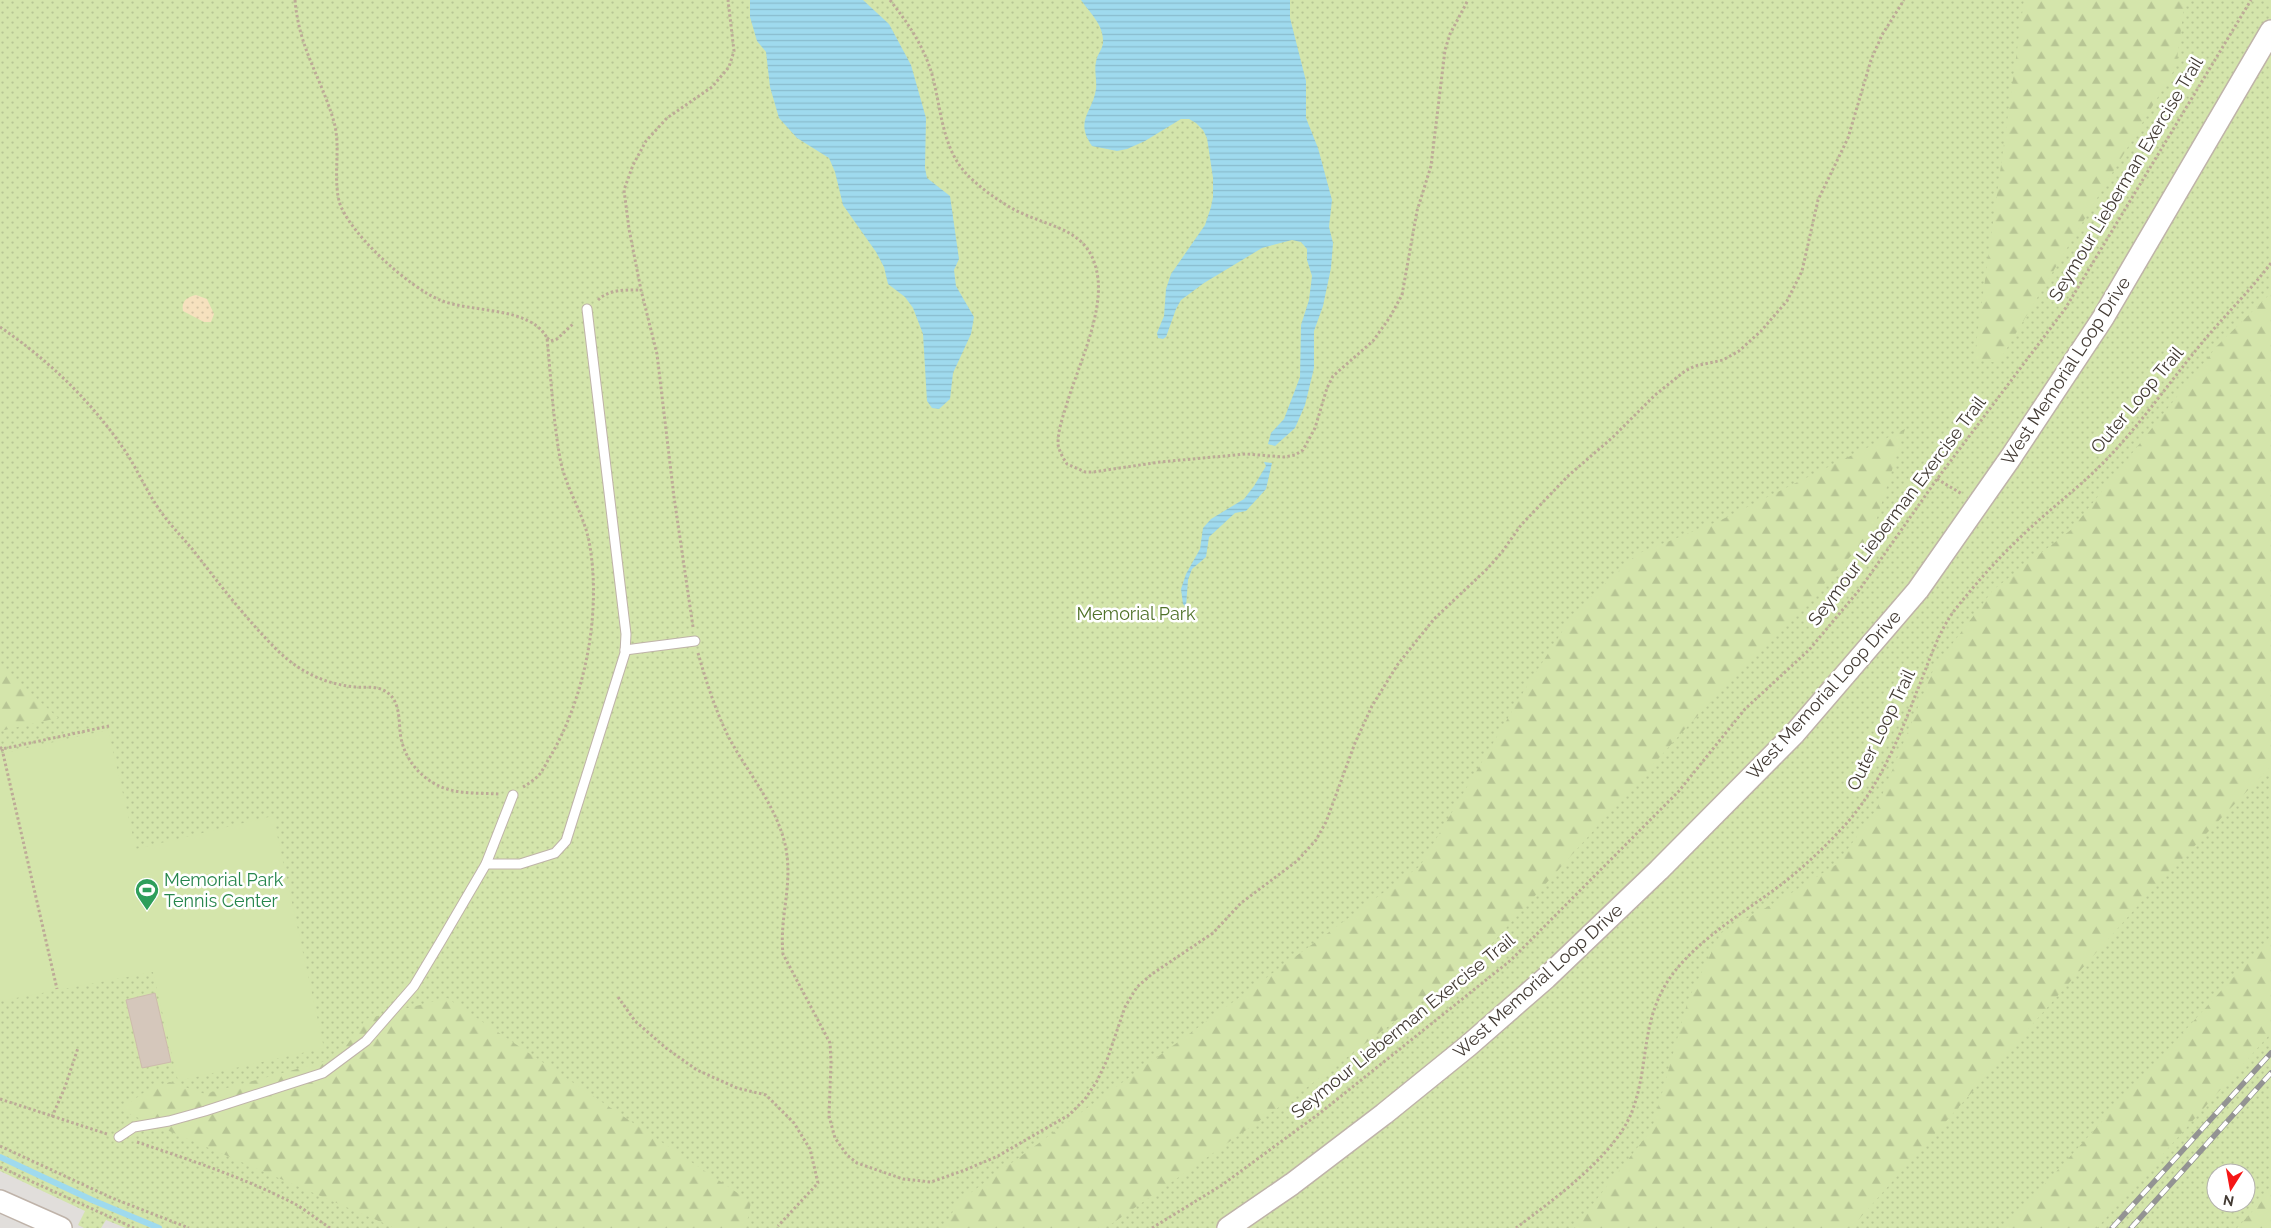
<svg xmlns="http://www.w3.org/2000/svg" width="2271" height="1228" font-family="Raleway,sans-serif">
  <style>
    .grass { fill: url(#grass-dots); fill-rule: evenodd }
    .forest { fill: url(#forest-firs) }
    .sand { fill: url(#sand-dots) }
    .garden { fill: #d4e5ab }
    .parking { fill: #e1dedb }
    .water { fill: url(#water-rules) }
    .lines { fill: none; stroke-linecap: round; stroke-linejoin: round }
    .stream { stroke: #9fdaee; stroke-width: 6 }
    .building { fill: #d5c7bb; stroke: #cdbbac }
    .service-casing { stroke: #bfb3a9; stroke-width: 11 }
    .tertiary-casing { stroke: #bfb3a9; stroke-width: 24 }
    .path { stroke: #bdaa97; stroke-width: 3; stroke-dasharray: 2.5 2.5; stroke-linecap: butt }
    .service { stroke: #fff; stroke-width: 9 }
    .tertiary { stroke: #fff; stroke-width: 21 }
    .rail-casing { stroke: #939393; stroke-width: 5.5 }
    .rail { stroke: #fff; stroke-width: 4; stroke-dasharray: 11; stroke-linecap: butt }
    .labels { text-anchor: middle; stroke-width: 5; stroke-linejoin: round; paint-order: stroke }
    .street-label { font-size: 18px; fill: #423a33; stroke: #fff }
    .park-label { font-size: 18px; fill: #507229; stroke: #fff }
    .leisure-label { font-size: 18px; fill: #27864d; stroke: #fff; text-anchor: start }
  </style>
  <defs>
    <pattern id="grass-dots" width="8" height="8" patternUnits="userSpaceOnUse" patternTransform="scale(1.25)"><rect width="8" height="8" fill="#d4e5ab"/><path d="M2 2h.1M6 6h.1" fill="none" stroke="#b7c594" stroke-width="1.8" stroke-linecap="round"/></pattern>
    <pattern id="forest-firs" width="22" height="20" patternUnits="userSpaceOnUse" patternTransform="scale(1.25)"><rect width="22" height="20" fill="#d4e5ab"/><path d="M5 1l3.5 6h-7zM16 11l3.5 6h-7z" fill="#b7c594"/></pattern>
    <pattern id="sand-dots" width="8" height="8" patternUnits="userSpaceOnUse" patternTransform="scale(1.25)"><rect width="8" height="8" fill="#f6e1be"/><path d="M2 2h.1M6 6h.1" fill="none" stroke="#d4c2a4" stroke-width="1.8" stroke-linecap="round"/></pattern>
    <pattern id="water-rules" width="6" height="5" patternUnits="userSpaceOnUse" patternTransform="scale(1.25)"><rect width="6" height="5" fill="#9fdaee"/><path d="M0 2.5h6" fill="none" stroke="#8abccd"/></pattern>
  </defs>
  <rect width="100%" height="100%" fill="#f1eae3"/>
  <path class="grass" d="M0,0H2271V1228H0ZM2216,1173H2246V1203H2216Z"/>
  <g class="forest">
    <path d="M2024,0H2185L2176,67L1998,363L1974,359Z"/>
    <path d="M2271,293V766L2143,900L1851,1228H1574L1652,1129L1688,1000L1721,933L1785,897L1837,864L1876,810L1934,668L1993,590L2072,529L2217,346Z"/>
    <path d="M1905,429L1872,534L1685,729L1478,959L1302,1091L1113,1223L1098,1228H944L958,1202L1420,866L1524,691L1574,613L1637,554L1719,521Z"/>
    <path d="M0,665L58,718L0,731Z"/>
    <path d="M2271,936V1033L2097,1228H2005Z"/>
    <path d="M447,998L751,1202L746,1228H395L120,1110L150,1088L170,1082L205,1094L337,1058L366,1019Z"/>
    <path d="M2271,1191V1228H2237Z"/>
  </g>
  <path class="sand" d="M196,295L207,299L214,314L211,322H204L183,311C181,301 187,297 196,295Z"/>
  <path class="garden" d="M108,730L136,849L273,816L324,1048L178,1081L153,972L0,1001V754Z"/>
  <g class="parking">
    <path d="M0,1171L85,1211L78,1225L84,1228H0Z"/>
    <path d="M106,1220L126,1228H101Z"/>
  </g>
  <g class="water">
    <path d="M750,0H863L889,24L911,65L926,118L925,168L927,178L950,196L959,259L954,270L956,286L974,317L971,334L953,373L950,399L939,409L932,408L927,401L923,334L913,308L905,297L888,284L884,267L876,252L843,205L835,172L829,158L797,138L779,118L770,87L766,52L757,41L750,17Z"/>
    <path d="M1081,0H1290V18L1306,81V118L1318,148L1332,200L1329,227L1333,243L1331,268L1323,306L1314,331V368L1305,405L1295,428L1275,446L1268,444L1271,433L1284,419L1300,377L1301,325L1309,300L1312,276L1307,260V249L1301,242L1292,240L1262,248L1204,283L1181,300L1176,309L1166,337L1163,339L1158,338L1157,333L1164,316L1166,289L1171,274L1205,225L1211,207L1213,197V178L1207,138L1203,130L1196,123L1189,119H1181L1145,141L1127,149L1117,151L1092,146C1074,120 1093,112 1096,89C1097,80 1094,70 1096,62C1097,54 1104,48 1103,40C1103,24 1089,12 1081,0Z"/>
    <path d="M1264,462L1272,463L1266,489L1246,511L1235,513L1209,537L1206,557L1192,569L1188,580L1186,607L1183,604L1181,589L1186,574L1200,549L1203,528L1211,519L1244,499L1254,486L1266,466Z"/>
  </g>
  <g class="lines">
    <path class="stream" d="M0,1157L92,1200L159,1228"/>
  </g>
  <path class="building" d="M155,993L171,1062L142,1068L126,1000Z"/>
  <g class="lines">
    <g class="service-casing">
      <g id="service">
        <path d="M625,650L695,641"/>
        <path d="M486,864H520L555,853L566,841L625,653L626,634L587,309"/>
        <path d="M119,1137L134,1127L169,1121L205,1111L323,1073L366,1041L414,986L441,941L486,864L513,795"/>
      </g>
    </g>
    <g class="tertiary-casing">
      <g id="tertiary">
        <path d="M0,1201L61,1228"/>
        <path d="M1228,1228L1292,1184L1384,1114L1468,1046L1546,978L1659,870L1795,733L1918,590L2011,457L2103,318L2271,31"/>
      </g>
    </g>
    <g class="path">
      <path d="M295,0C299,49 321,77 334,122C341,147 333,175 339,201C348,233 410,288 440,300C471,313 530,306 547,338C551,378 553,419 560,458C565,487 583,512 589,541C602,610 586,696 550,757C546,763 543,771 538,776C534,780 528,784 523,787"/>
      <path d="M890,0C907,22 921,42 930,68C941,101 940,143 964,171C977,186 997,200 1015,210C1052,229 1092,228 1098,279C1102,316 1079,365 1068,400C1064,414 1058,428 1058,444C1059,451 1063,458 1067,464L1085,472H1093L1160,462L1246,454L1284,457L1295,455L1303,450L1315,428L1327,388L1333,376L1373,341L1390,317L1402,295L1417,211L1431,166L1445,50L1450,34L1468,0"/>
      <path d="M598,300C609,289 626,290 641,290"/>
      <path d="M0,327C47,359 88,398 121,445C137,467 147,494 164,516C173,528 184,539 193,550C220,585 247,620 278,651C300,672 325,684 355,687C366,688 378,685 388,693C399,701 399,718 400,731C402,757 421,781 447,789C463,794 482,793 499,794"/>
      <path d="M547,338L551,341L557,339L574,323"/>
      <path d="M1937,479L1962,494"/>
      <path d="M693,627L674,497L657,354L641,290L629,229L624,190L633,165L646,141L667,118L712,87L729,67L734,51L728,0"/>
      <path d="M698,653C706,681 715,709 728,736C747,772 775,803 785,844C794,884 779,916 783,954L830,1043L831,1062L829,1116L835,1138L847,1155L857,1163L903,1179L931,1182L965,1170L998,1156L1069,1115L1085,1099L1097,1081L1107,1060L1125,1007L1137,987L1152,974L1213,933L1241,903L1297,861L1316,840L1326,822L1355,743L1372,706L1398,664L1434,619L1487,569L1502,552L1521,525L1568,476L1613,437L1655,395L1685,371L1695,366L1723,360L1739,351L1761,331L1787,301L1802,271L1818,200L1848,138L1871,60L1882,35L1904,0"/>
      <path d="M0,747L2,749L109,726"/>
      <path d="M2,749L57,989"/>
      <path d="M618,997L635,1021L666,1048L697,1070L737,1088L766,1095L794,1123L810,1149L818,1183L778,1226"/>
      <path d="M0,1099L107,1134"/>
      <path d="M52,1117L65,1087L78,1048"/>
      <path d="M137,1142C190,1160 245,1178 295,1204C307,1211 318,1220 330,1228"/>
      <path d="M0,1146L112,1198L189,1228"/>
      <path d="M0,1167L134,1228"/>
      <path d="M1152,1228L1222,1185L1320,1113L1511,960L1679,791L1745,709L1809,650L1860,589L1937,479L2065,309L2251,0"/>
      <path d="M1516,1228C1553,1200 1613,1157 1631,1114C1651,1065 1638,1018 1675,971C1703,936 1746,911 1782,884C1805,866 1827,845 1846,824C1879,787 1900,736 1917,691C1928,665 1937,634 1954,611C1976,583 2000,556 2026,532C2050,509 2077,489 2101,465C2138,428 2168,384 2201,344C2224,316 2250,291 2271,263"/>
    </g>
    <use href="#service" class="service"/>
    <use href="#tertiary" class="tertiary"/>
    <g class="rail-casing">
      <g id="rail">
        <path d="M2112,1228L2271,1053"/>
        <path d="M2131,1228L2271,1073"/>
      </g>
    </g>
    <use href="#rail" class="rail"/>
  </g>
  <defs>
    <g id="stadium-pin" transform="scale(1.25)"><path d="M0 17L-7.5 6A9.5 9.5 0 1 1 7.5 6Z" fill="#2e9e5b" stroke="#fff"/><path d="M0-5a6.5 5 0 1 0 0 10a6.5 5 0 1 0 0-10ZM-3.5-1.8h7v3.6h-7Z" fill="#fff"/></g>
  </defs>
  <g fill-rule="evenodd">
    <use href="#stadium-pin" x="147" y="890"/>
  </g>
  <g class="labels">
    <g class="street-label">
      <text transform="translate(2126 179) rotate(-59)" y="6">Seymour Lieberman Exercise Trail</text>
      <text transform="translate(2066 371) rotate(-57)" y="6">West Memorial Loop Drive</text>
      <text transform="translate(2137 400) rotate(-50)" y="6">Outer Loop Trail</text>
      <text transform="translate(1897 511) rotate(-53)" y="6">Seymour Lieberman Exercise Trail</text>
      <text transform="translate(1824 695) rotate(-48)" y="6">West Memorial Loop Drive</text>
      <text transform="translate(1881 730) rotate(-64)" y="6">Outer Loop Trail</text>
      <text transform="translate(1538 981) rotate(-42)" y="6">West Memorial Loop Drive</text>
      <text transform="translate(1403 1026) rotate(-39)" y="6">Seymour Lieberman Exercise Trail</text>
    </g>
    <g class="park-label">
      <text x="1136" y="620">Memorial Park</text>
    </g>
    <g class="leisure-label">
      <text x="164" y="886">Memorial Park<tspan x="164" dy="21">Tennis Center</tspan></text>
    </g>
  </g>
  <g transform="translate(2231 1188) rotate(191)"><circle r="24" fill="#ffffff" stroke="#b3b0ad"/>
  <path d="M0-4L9 19L0 12L-9 19Z" fill="#f51616"/>
  <text y="-8" font-size="14" font-weight="bold" text-anchor="middle" fill="#423a33">N</text>
  </g>
</svg>
